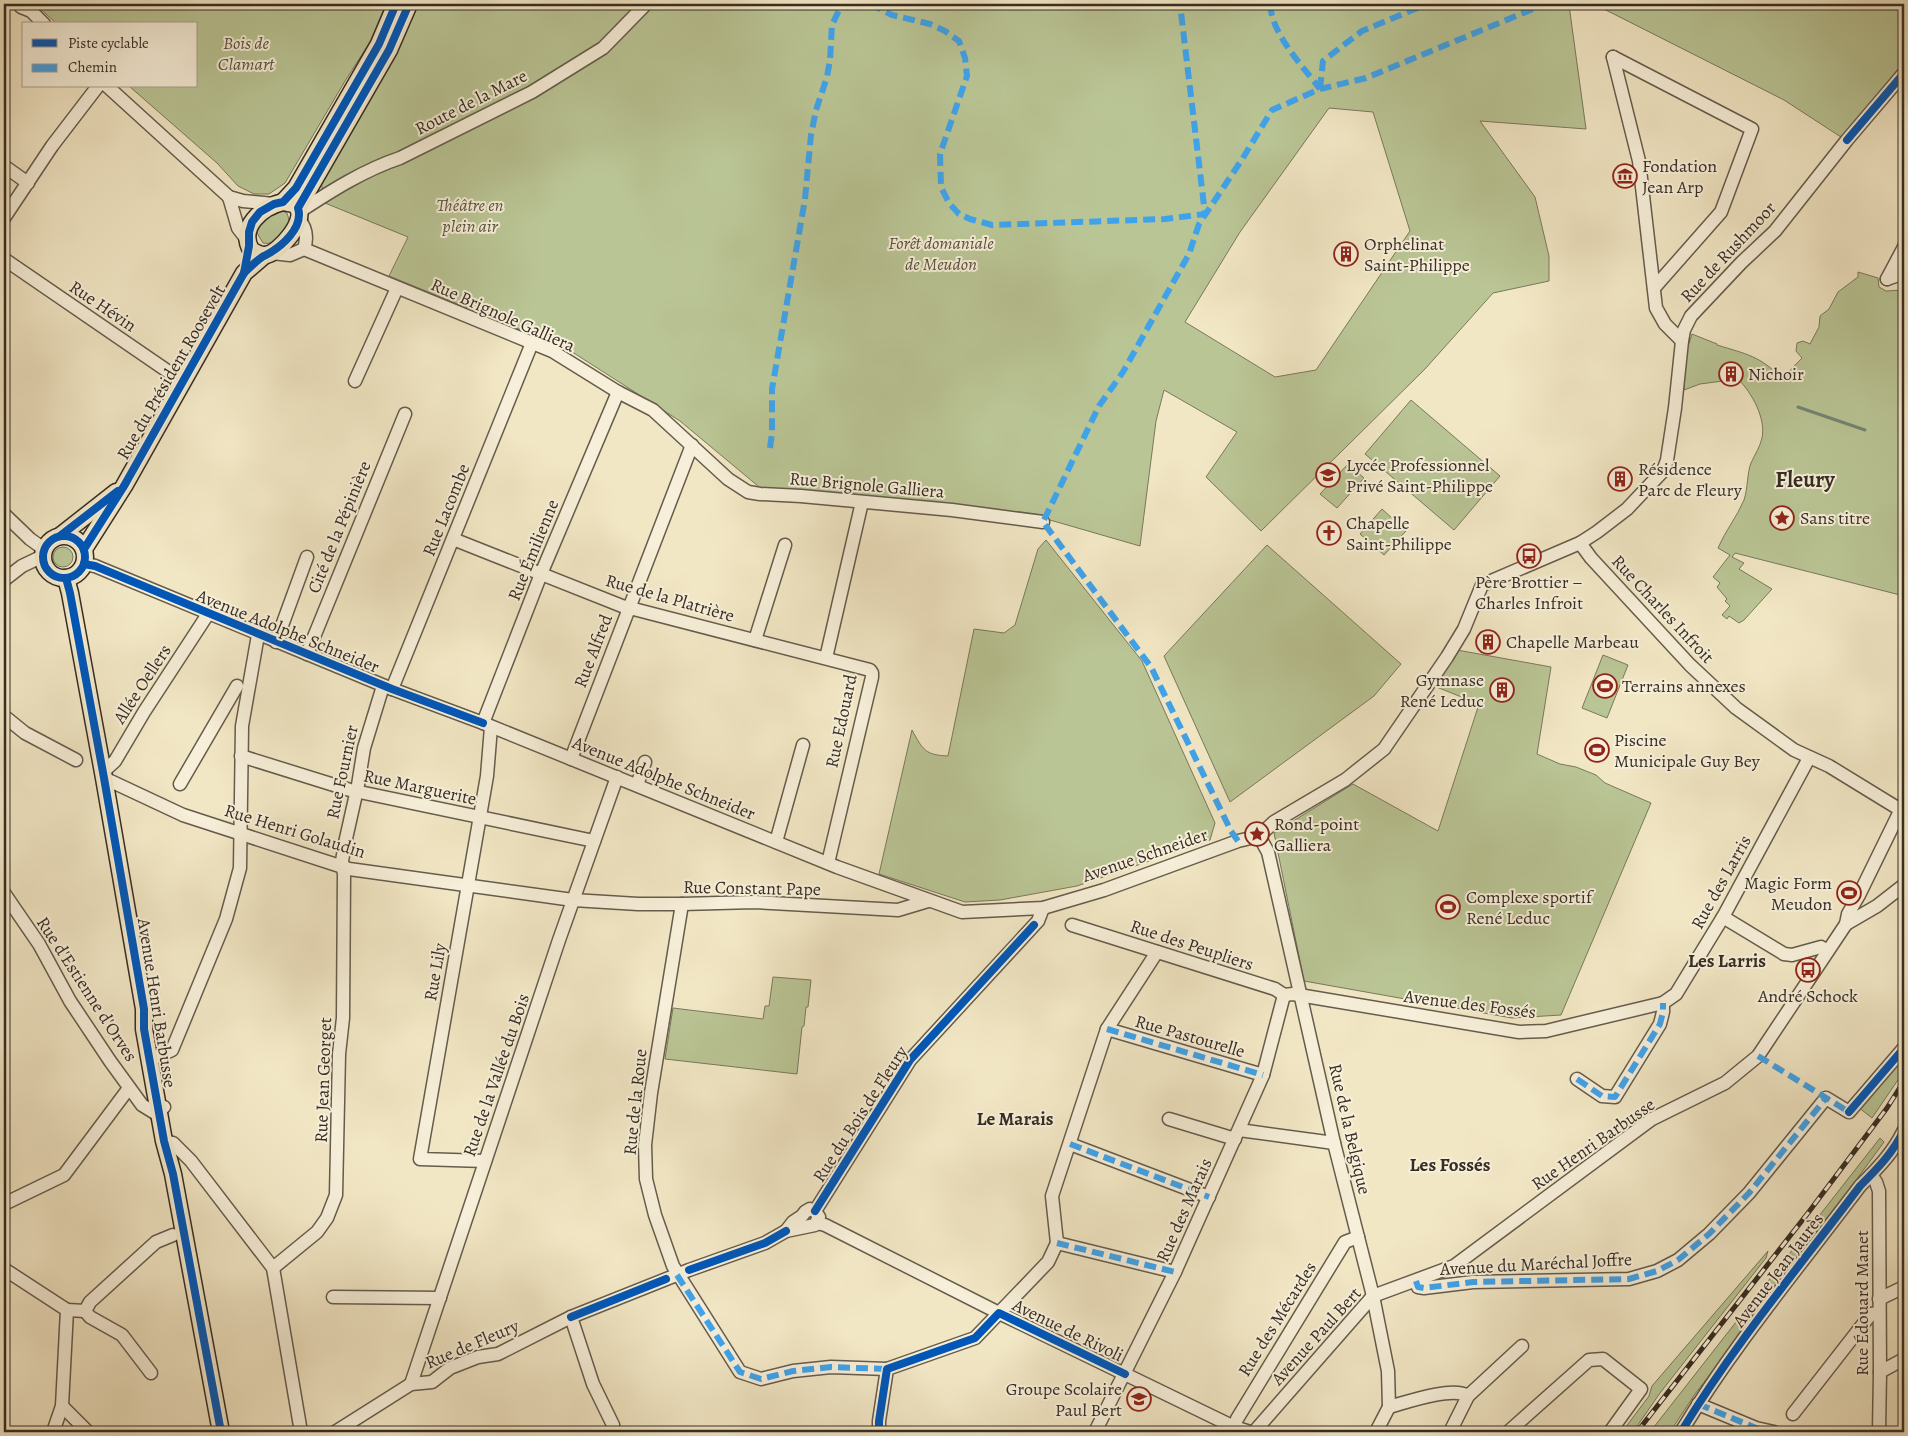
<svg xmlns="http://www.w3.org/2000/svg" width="1908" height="1436" font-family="Alegreya,serif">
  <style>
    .green { fill: #bac595; stroke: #78795c; fill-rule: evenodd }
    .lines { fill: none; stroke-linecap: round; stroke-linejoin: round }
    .stream { stroke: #738578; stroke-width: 3 }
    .minor-casing { stroke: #655c4c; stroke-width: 15 }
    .major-casing { stroke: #362d24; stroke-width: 19 }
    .minor { stroke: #f7efd9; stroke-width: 12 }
    .major { stroke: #f2e7c5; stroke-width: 16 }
    .rail-casing { stroke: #362d24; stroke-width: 5 }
    .rail { stroke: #f7efd9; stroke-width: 3; stroke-dasharray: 9; stroke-linecap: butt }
    .quiet { stroke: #3fa3eb; stroke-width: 6; stroke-dasharray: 12 6; stroke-linecap: butt }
    .cycleway-casing { stroke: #f7efd9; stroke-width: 11 }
    .cycleway { stroke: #0057b8; stroke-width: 8 }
    .labels { text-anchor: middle; stroke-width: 4; stroke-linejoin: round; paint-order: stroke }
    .park-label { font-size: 18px; font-style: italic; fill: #575340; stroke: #f7efd9 }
    .street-label { font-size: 18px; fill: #362d24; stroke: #f7efd9 }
    .poi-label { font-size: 18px; fill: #362d24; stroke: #f7efd9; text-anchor: start }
    .neighbourhood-label { font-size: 19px; font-weight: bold; fill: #362d24; stroke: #f7efd9 }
    .district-label { font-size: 22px; font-weight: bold; fill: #362d24; stroke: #f7efd9 }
  </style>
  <rect width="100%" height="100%" fill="#f2e7c5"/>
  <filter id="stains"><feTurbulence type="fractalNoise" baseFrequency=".004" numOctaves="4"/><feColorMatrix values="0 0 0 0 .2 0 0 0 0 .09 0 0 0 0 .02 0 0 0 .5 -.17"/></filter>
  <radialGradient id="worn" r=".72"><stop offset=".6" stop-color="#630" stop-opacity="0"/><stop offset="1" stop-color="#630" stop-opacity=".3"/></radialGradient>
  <g class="green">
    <path d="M35,4H386L370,42L345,81L285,183L269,194H254L238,186L217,163L129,86H196V24H57Z"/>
    <path d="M417,4H1571L1569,5L1586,129L1480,121L1535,197L1549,256V281L1493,293L1425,369L1261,531L1206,477L1237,432L1164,390L1156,421L1140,546L1043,518L764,491L680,421L566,348L389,276L408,237L325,203L321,182L395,54ZM1329,108L1373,112L1410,231L1316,370L1275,377L1185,322L1240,232Z"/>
    <path d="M1594,4H1904V61L1844,139L1784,100Z"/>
    <path d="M280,210L287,213L290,223C283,232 277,246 263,243L257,233C260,220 269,216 280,210Z"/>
    <path d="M1858,272L1878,278L1879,287L1886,291L1904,290V596L1735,553L1732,557L1744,563L1739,569L1772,589L1744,620L1739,623L1729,616L1727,619L1722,615L1730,606L1725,601L1727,599L1717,587L1720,583L1713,577L1730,555L1718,548C1725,531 1737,517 1744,500C1748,488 1747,473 1751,463C1755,454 1760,447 1762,438C1766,418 1752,393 1738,379L1700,384L1684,390L1685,356L1692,334L1717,344V345C1746,354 1761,356 1782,379L1802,358L1796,351L1797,343L1803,341L1810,344L1819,327L1820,316L1829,309L1838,292L1858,277Z"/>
    <path d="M1411,400L1500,476L1454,530L1365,454Z"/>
    <path d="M1348,464L1364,478L1337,508L1320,494Z"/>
    <path d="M1382,509L1406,531L1384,555L1360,534Z"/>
    <path d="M1046,540L1142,661L1215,823L1210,840L1077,886L1000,900L965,902L879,874L912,730C923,750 925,755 948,756L974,629L1004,633L1015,625L1038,549Z"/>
    <path d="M1267,545L1401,664L1374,696L1230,802L1164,656Z"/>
    <circle cx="63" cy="557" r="10"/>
    <path d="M1457,650L1551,667L1537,754L1560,764L1576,767L1596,775L1605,783L1651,803L1561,1015L1512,1018L1304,981L1274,833L1353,784L1438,831L1479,704L1434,686Z"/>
    <path d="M1603,655L1628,665L1607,718L1582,708Z"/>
    <path d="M773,977L811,980L808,1007H806L804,1026L802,1027L797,1074L665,1059L673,1008L763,1019L765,1006H769Z"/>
    <path d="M1904,1052V1071L1872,1118L1858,1107Z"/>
    <path d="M1880,1138L1884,1142L1801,1255L1695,1394L1670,1432H1650Z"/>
    <path d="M1768,1251L1766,1258L1660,1393L1633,1432H1622L1649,1396L1652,1386Z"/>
  </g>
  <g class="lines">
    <path class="stream" d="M1798,407L1865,430"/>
    <g class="minor-casing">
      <g id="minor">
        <path d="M21,7L31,11L44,24"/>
        <path d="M1613,57L1752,129L1721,212L1654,288"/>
        <path d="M1613,57L1639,161L1656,308L1665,324L1682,341"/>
        <path d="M107,86L229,197L243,201L274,204"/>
        <path d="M4,166L28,183"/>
        <path d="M229,197L238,228L248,241"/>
        <path d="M299,212C331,191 364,170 400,158L532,92L603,48L646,4"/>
        <path d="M4,218L52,146L98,86"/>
        <path d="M304,249L552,351L618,392L653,410L728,479L748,492L760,494L801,496L952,510L1043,522"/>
        <path d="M272,253L290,255L304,249C308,237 306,227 298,218"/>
        <path d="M4,259L182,381"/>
        <path d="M1887,279L1904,247"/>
        <path d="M1887,279L1904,273"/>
        <path d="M355,381L397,288"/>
        <path d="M4,514L30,539L44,549"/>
        <path d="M453,539L622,606L870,670L872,673V677L828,863"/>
        <path d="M1580,543L1591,558L1690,665L1736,708L1794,750L1829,766L1904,812"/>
        <path d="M84,564L95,566L392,689L483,723L837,867L962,912L1043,908L1104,890L1238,841L1259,836L1274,822L1345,780L1384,749L1447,657L1464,629L1482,585L1580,543L1597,532L1627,509L1663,471L1667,460L1675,408L1682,341L1684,330L1691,316L1741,263L1775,231L1847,140L1904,73"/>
        <path d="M4,580L22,566L43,556"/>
        <path d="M755,640L785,545"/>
        <path d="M276,642L307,557"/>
        <path d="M307,654L405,414"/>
        <path d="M826,658L862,502"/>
        <path d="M392,689L532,343"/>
        <path d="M4,716L25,733L76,760"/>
        <path d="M483,723L541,574L618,392"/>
        <path d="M241,756L350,790L594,841"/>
        <path d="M571,759L692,445"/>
        <path d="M103,772L115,761L144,712L208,614"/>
        <path d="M104,778L183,815L349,869L573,900L638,904H682L755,902L898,910L928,901"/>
        <path d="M180,784L237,686"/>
        <path d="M637,785L645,762"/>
        <path d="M1259,836L1268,852L1334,1143L1373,1296L1388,1371L1389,1407L1376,1432"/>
        <path d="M776,842L803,745"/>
        <path d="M4,893L39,944L70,1001L110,1061L142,1105L155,1113L164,1107"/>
        <path d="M682,904L651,1093L645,1145L646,1179L655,1215L673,1266L740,1372L761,1379L793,1371L831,1367L887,1369"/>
        <path d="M1723,917L1784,954L1792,955L1821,947L1827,951"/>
        <path d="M1846,924L1877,906L1904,885"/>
        <path d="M1072,925L1275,989L1284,995L1293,994L1519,1032L1546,1031L1663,1003L1676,994L1723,917L1809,758"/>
        <path d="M1107,1029L1263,1075"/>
        <path d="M150,1060L172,1050L226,919L240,868L242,726L258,635"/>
        <path d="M1577,1079L1602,1096L1615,1097L1660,1024L1663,1012V1003"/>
        <path d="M1169,1119L1235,1139"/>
        <path d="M1239,1130L1334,1143"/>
        <path d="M164,1141L173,1143L191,1161L273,1268L301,1432"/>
        <path d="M1070,1144L1209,1197"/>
        <path d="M485,1161L420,1159L487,776L491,727"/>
        <path d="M1871,1175L1876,1182L1879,1191L1880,1372L1879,1432"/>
        <path d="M4,1204L64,1175L129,1088"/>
        <path d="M815,1211L910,1060L1038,921L1043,908"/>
        <path d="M817,1223L825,1225L999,1313L1234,1427L1250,1432"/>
        <path d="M786,1231L793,1222L802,1216L805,1212L810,1209L815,1211"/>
        <path d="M1057,1243L1175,1272"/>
        <path d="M273,1268L317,1232L327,1218L336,1195L339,1054L343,1018L344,874L342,861L345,843L358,785L364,748L383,686"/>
        <path d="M4,1269L67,1310L62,1406L53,1432"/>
        <path d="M1416,1281L1418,1287L1424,1288L1473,1282L1629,1279L1657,1271L1678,1260L1709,1234L1749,1193L1826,1098L1849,1112L1904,1048"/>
        <path d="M333,1297L440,1298"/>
        <path d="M1879,1299L1904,1287"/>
        <path d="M67,1310L85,1311L90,1302L156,1242L173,1235"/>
        <path d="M85,1311L90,1317L122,1335L151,1373"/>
        <path d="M571,1317L593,1384L613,1425L614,1432"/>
        <path d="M1880,1372L1904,1359"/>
        <path d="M411,1384L559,940L617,777"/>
        <path d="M1468,1396L1522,1346"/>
        <path d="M1698,1404L1756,1428L1774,1432"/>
        <path d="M62,1406L88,1432"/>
        <path d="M1389,1407C1407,1402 1452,1386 1468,1396L1450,1432"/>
        <path d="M1793,1414L1871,1314L1879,1313"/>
        <path d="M1234,1427L1237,1419L1345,1242L1358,1237"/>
        <path d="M335,1432L411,1384L432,1382L450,1368L478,1357L498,1354L571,1317L689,1270L765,1243L786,1231L815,1225L819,1217L815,1211"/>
        <path d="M879,1432V1421L887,1369L975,1338L1048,1262L1057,1243L1052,1196L1107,1029L1157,952"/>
        <path d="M1095,1432L1175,1272L1263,1075L1284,995"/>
        <path d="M1254,1432L1373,1296L1454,1266L1652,1119L1725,1083L1758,1056L1846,924L1848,914L1859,895L1904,803"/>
        <path d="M1508,1432L1589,1360L1603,1359L1641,1389L1610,1432"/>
        <path d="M1681,1432C1733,1346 1799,1267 1860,1186C1877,1169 1893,1153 1904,1130"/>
      </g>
    </g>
    <g class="major-casing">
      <g id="major">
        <path d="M283,202L296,188L379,44L396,4"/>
        <path d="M283,202C288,203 294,203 297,207C308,220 279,253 266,255C260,256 256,253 251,250C238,227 262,207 283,202Z"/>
        <path d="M298,208L389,50L409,4"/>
        <circle cx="64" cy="557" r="21"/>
        <path d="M60,536L116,492"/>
        <path d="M84,549L124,486L244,273L265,255"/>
        <path d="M66,578L70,593L104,778L144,1009V1029L164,1141L173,1174L221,1432"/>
      </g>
    </g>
    <use href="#minor" class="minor"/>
    <use href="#major" class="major"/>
    <g class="rail-casing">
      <path id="rail" d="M1637,1432L1808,1213L1887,1108L1904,1081"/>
    </g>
    <use href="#rail" class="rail"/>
    <g class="quiet">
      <path d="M870,4L892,15L930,24L945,31L959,41L965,58L967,76L940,154L941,187L949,203L959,214L970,219L992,225L1165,219L1205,214L1180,4"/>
      <path d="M1270,4C1272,35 1302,65 1320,89"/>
      <path d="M1320,89L1323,61L1362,31L1427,4"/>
      <path d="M770,448L772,433V389L805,199L811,135L816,110L827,77L830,60L832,25L842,4"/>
      <path d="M1238,841L1231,831L1151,667L1043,522L1099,406L1123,372L1189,254L1199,224L1241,161L1272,110L1320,89L1366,78L1545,4"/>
      <path d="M1107,1029L1263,1075"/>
      <path d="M1758,1056L1849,1112L1852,1108"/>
      <path d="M1577,1079L1602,1096L1615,1097L1660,1024L1663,1012V1003"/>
      <path d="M1070,1144L1209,1197"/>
      <path d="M1057,1243L1175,1272"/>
      <path d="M677,1275L740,1372L761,1379L793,1371L831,1367L887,1369"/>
      <path d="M1416,1281L1418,1287L1424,1288L1473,1282L1629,1279L1657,1271L1678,1260L1709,1234L1749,1193L1826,1098"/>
      <path d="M1698,1404L1756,1428L1774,1432"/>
    </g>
    <g class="cycleway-casing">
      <g id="cycleway">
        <path d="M1847,140L1904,73"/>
        <path d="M244,273L249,246V232L252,222L260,212L274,204L283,202L296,188L379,44L396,4"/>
        <circle cx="64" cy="557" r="21"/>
        <path d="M60,536L118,491"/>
        <path d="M84,549L124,486L244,273C251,267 258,258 266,255C281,247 304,228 298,208L389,50L409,4"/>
        <path d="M84,564L95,566L392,689L483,723"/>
        <path d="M66,578L70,593L104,778L144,1009V1029L164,1141L173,1174L221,1432"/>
        <path d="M1849,1112L1904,1048"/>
        <path d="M815,1211L910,1060L1034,925"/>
        <path d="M689,1270L765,1243L786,1231"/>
        <path d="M571,1317L666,1279"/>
        <path d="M879,1432V1421L887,1369L975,1338L999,1313L1125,1374"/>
        <path d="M1681,1432C1733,1346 1799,1267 1860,1186C1877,1169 1893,1153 1904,1130"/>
      </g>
    </g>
    <use href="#cycleway" class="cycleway"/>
  </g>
  <defs>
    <g id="museum-ring" transform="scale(1.25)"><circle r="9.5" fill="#f7efd9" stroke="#8f2418" stroke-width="1.5"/><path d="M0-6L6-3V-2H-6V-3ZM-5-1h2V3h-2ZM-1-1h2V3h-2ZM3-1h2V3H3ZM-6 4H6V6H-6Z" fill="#8f2418"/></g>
    <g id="building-ring" transform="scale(1.25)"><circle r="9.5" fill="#f7efd9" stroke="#8f2418" stroke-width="1.5"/><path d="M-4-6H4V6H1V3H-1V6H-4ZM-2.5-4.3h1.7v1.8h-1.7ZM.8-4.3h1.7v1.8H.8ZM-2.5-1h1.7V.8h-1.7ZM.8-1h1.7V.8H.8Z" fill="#8f2418"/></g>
    <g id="school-ring" transform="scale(1.25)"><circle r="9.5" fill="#f7efd9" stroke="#8f2418" stroke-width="1.5"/><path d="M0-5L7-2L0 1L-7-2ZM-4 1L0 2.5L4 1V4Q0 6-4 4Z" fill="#8f2418"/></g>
    <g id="sight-ring" transform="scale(1.25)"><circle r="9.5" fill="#f7efd9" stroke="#8f2418" stroke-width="1.5"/><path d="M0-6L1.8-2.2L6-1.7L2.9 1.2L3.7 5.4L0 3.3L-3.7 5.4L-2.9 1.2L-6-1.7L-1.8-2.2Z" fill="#8f2418"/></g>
    <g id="church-ring" transform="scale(1.25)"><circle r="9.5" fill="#f7efd9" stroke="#8f2418" stroke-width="1.5"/><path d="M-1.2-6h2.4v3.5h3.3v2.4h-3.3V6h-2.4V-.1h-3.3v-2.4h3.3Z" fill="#8f2418"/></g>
    <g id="bus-ring" transform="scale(1.25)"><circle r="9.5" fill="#f7efd9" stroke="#8f2418" stroke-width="1.5"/><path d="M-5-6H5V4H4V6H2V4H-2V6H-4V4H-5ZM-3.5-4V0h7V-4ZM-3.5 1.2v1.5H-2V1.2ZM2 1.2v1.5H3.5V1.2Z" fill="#8f2418"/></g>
    <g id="stadium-ring" transform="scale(1.25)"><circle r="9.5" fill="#f7efd9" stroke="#8f2418" stroke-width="1.5"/><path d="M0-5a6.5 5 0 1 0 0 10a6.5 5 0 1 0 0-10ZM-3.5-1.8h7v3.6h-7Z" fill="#8f2418"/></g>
  </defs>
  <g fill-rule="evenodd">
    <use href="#museum-ring" x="1625" y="176"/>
    <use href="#building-ring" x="1346" y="254"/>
    <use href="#building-ring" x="1731" y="374"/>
    <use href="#school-ring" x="1328" y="475"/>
    <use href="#building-ring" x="1620" y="479"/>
    <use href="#sight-ring" x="1782" y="518"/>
    <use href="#church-ring" x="1329" y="533"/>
    <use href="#bus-ring" x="1529" y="556"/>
    <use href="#building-ring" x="1488" y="642"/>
    <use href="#stadium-ring" x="1605" y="686"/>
    <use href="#building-ring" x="1502" y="690"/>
    <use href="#stadium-ring" x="1597" y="750"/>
    <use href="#sight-ring" x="1257" y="834"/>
    <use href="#stadium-ring" x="1849" y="893"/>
    <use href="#stadium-ring" x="1448" y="907"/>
    <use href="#bus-ring" x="1808" y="970"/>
    <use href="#school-ring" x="1139" y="1399"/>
  </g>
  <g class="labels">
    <g class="park-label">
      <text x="246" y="49">Bois de<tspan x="246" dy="21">Clamart</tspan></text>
      <text x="470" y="211">Théâtre en<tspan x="470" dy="21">plein air</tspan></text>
      <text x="941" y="249">Forêt domaniale<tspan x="941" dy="21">de Meudon</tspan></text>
    </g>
    <g class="street-label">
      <text transform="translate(471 102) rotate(-27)" y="6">Route de la Mare</text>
      <text transform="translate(1728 252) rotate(-47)" y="6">Rue de Rushmoor</text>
      <text transform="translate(103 306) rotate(34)" y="6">Rue Hévin</text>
      <text transform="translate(503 315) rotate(24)" y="6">Rue Brignole Galliera</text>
      <text transform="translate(171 372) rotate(-60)" y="6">Rue du Président Roosevelt</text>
      <text transform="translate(867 485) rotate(5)" y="6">Rue Brignole Galliera</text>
      <text transform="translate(446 510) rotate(-68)" y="6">Rue Lacombe</text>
      <text transform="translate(339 527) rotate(-68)" y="6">Cité de la Pépinière</text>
      <text transform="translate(533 550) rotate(-68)" y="6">Rue Émilienne</text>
      <text transform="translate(670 598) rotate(16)" y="6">Rue de la Platrière</text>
      <text transform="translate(1663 609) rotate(47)" y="6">Rue Charles Infroit</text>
      <text transform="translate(288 631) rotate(22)" y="6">Avenue Adolphe Schneider</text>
      <text transform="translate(593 651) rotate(-69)" y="6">Rue Alfred</text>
      <text transform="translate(142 684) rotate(-57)" y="6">Allée Oellers</text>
      <text transform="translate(841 721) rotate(-78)" y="6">Rue Edouard</text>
      <text transform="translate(342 772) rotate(-78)" y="6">Rue Fournier</text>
      <text transform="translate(664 778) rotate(22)" y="6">Avenue Adolphe Schneider</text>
      <text transform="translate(420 787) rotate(12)" y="6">Rue Marguerite</text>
      <text transform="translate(295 831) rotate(17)" y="6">Rue Henri Golaudin</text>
      <text transform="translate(1145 855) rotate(-19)" y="6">Avenue Schneider</text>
      <text transform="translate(1721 882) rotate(-61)" y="6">Rue des Larris</text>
      <text transform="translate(752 888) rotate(1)" y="6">Rue Constant Pape</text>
      <text transform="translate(1192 945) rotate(18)" y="6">Rue des Peupliers</text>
      <text transform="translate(435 972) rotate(-80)" y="6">Rue Lily</text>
      <text transform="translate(87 989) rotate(57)" y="6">Rue d'Estienne d'Orves</text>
      <text transform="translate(157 1003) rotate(81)" y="6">Avenue Henri Barbusse</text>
      <text transform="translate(1470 1004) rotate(7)" y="6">Avenue des Fossés</text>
      <text transform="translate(1190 1036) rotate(16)" y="6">Rue Pastourelle</text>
      <text transform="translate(496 1075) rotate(-71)" y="6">Rue de la Vallée du Bois</text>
      <text transform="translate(323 1080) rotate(-88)" y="6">Rue Jean Georget</text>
      <text transform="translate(635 1102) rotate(-84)" y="6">Rue de la Roue</text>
      <text transform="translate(860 1114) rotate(-57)" y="6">Rue du Bois de Fleury</text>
      <text transform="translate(1350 1129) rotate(77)" y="6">Rue de la Belgique</text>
      <text transform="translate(1593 1144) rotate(-35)" y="6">Rue Henri Barbusse</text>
      <text transform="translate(1184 1210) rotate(-66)" y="6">Rue des Marais</text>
      <text transform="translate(1536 1264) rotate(-3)" y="6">Avenue du Maréchal Joffre</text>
      <text transform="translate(1778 1270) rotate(-53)" y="6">Avenue Jean Jaurès</text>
      <text transform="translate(1862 1303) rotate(-90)" y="6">Rue Édouard Manet</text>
      <text transform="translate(1277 1319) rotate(-58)" y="6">Rue des Mécardes</text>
      <text transform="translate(1068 1330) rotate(26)" y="6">Avenue de Rivoli</text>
      <text transform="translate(1316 1336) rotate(-48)" y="6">Avenue Paul Bert</text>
      <text transform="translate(472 1344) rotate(-23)" y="6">Rue de Fleury</text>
    </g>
    <g class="poi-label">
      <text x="1642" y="172">Fondation<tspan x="1642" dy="21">Jean Arp</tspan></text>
      <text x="1364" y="250">Orphelinat<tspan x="1364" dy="21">Saint-Philippe</tspan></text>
      <text x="1748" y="380">Nichoir</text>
      <text x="1346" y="471">Lycée Professionnel<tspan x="1346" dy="21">Privé Saint-Philippe</tspan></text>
      <text x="1638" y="475">Résidence<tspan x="1638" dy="21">Parc de Fleury</tspan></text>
      <text x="1800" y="524">Sans titre</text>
      <text x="1346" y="529">Chapelle<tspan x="1346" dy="21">Saint-Philippe</tspan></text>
      <text x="1529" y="588" text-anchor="middle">Père Brottier –<tspan x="1529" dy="21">Charles Infroit</tspan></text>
      <text x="1506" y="648">Chapelle Marbeau</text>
      <text x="1484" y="686" text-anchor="end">Gymnase<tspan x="1484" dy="21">René Leduc</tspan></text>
      <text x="1622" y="692">Terrains annexes</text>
      <text x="1614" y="746">Piscine<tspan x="1614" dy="21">Municipale Guy Bey</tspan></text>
      <text x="1274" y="830">Rond-point<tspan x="1274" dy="21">Galliera</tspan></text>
      <text x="1832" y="889" text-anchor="end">Magic Form<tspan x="1832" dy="21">Meudon</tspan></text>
      <text x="1466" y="903">Complexe sportif<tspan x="1466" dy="21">René Leduc</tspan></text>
      <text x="1808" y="1002" text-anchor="middle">André Schock</text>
      <text x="1122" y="1395" text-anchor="end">Groupe Scolaire<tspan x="1122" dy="21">Paul Bert</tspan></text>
    </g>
    <g class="neighbourhood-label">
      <text x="1727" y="967">Les Larris</text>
      <text x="1015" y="1125">Le Marais</text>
      <text x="1450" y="1171">Les Fossés</text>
    </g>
    <g class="district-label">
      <text x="1805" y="487">Fleury</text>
    </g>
  </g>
  <rect width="1908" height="1436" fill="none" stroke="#f2e7c5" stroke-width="20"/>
  <rect x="5" y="5" width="1898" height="1426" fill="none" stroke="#362d24" stroke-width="2.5"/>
  <rect x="10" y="10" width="1888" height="1416" fill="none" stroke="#362d24"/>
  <rect x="22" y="22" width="175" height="65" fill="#f7efd9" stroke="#aaa191"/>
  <rect x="32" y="39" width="25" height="8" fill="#0057b8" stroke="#aaa191"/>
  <text x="68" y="48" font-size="15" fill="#362d24">Piste cyclable</text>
  <rect x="32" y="64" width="25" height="8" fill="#3fa3eb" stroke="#aaa191"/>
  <text x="68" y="72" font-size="15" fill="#362d24">Chemin</text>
  <rect width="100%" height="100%" filter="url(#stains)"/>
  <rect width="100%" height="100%" fill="url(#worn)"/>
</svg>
